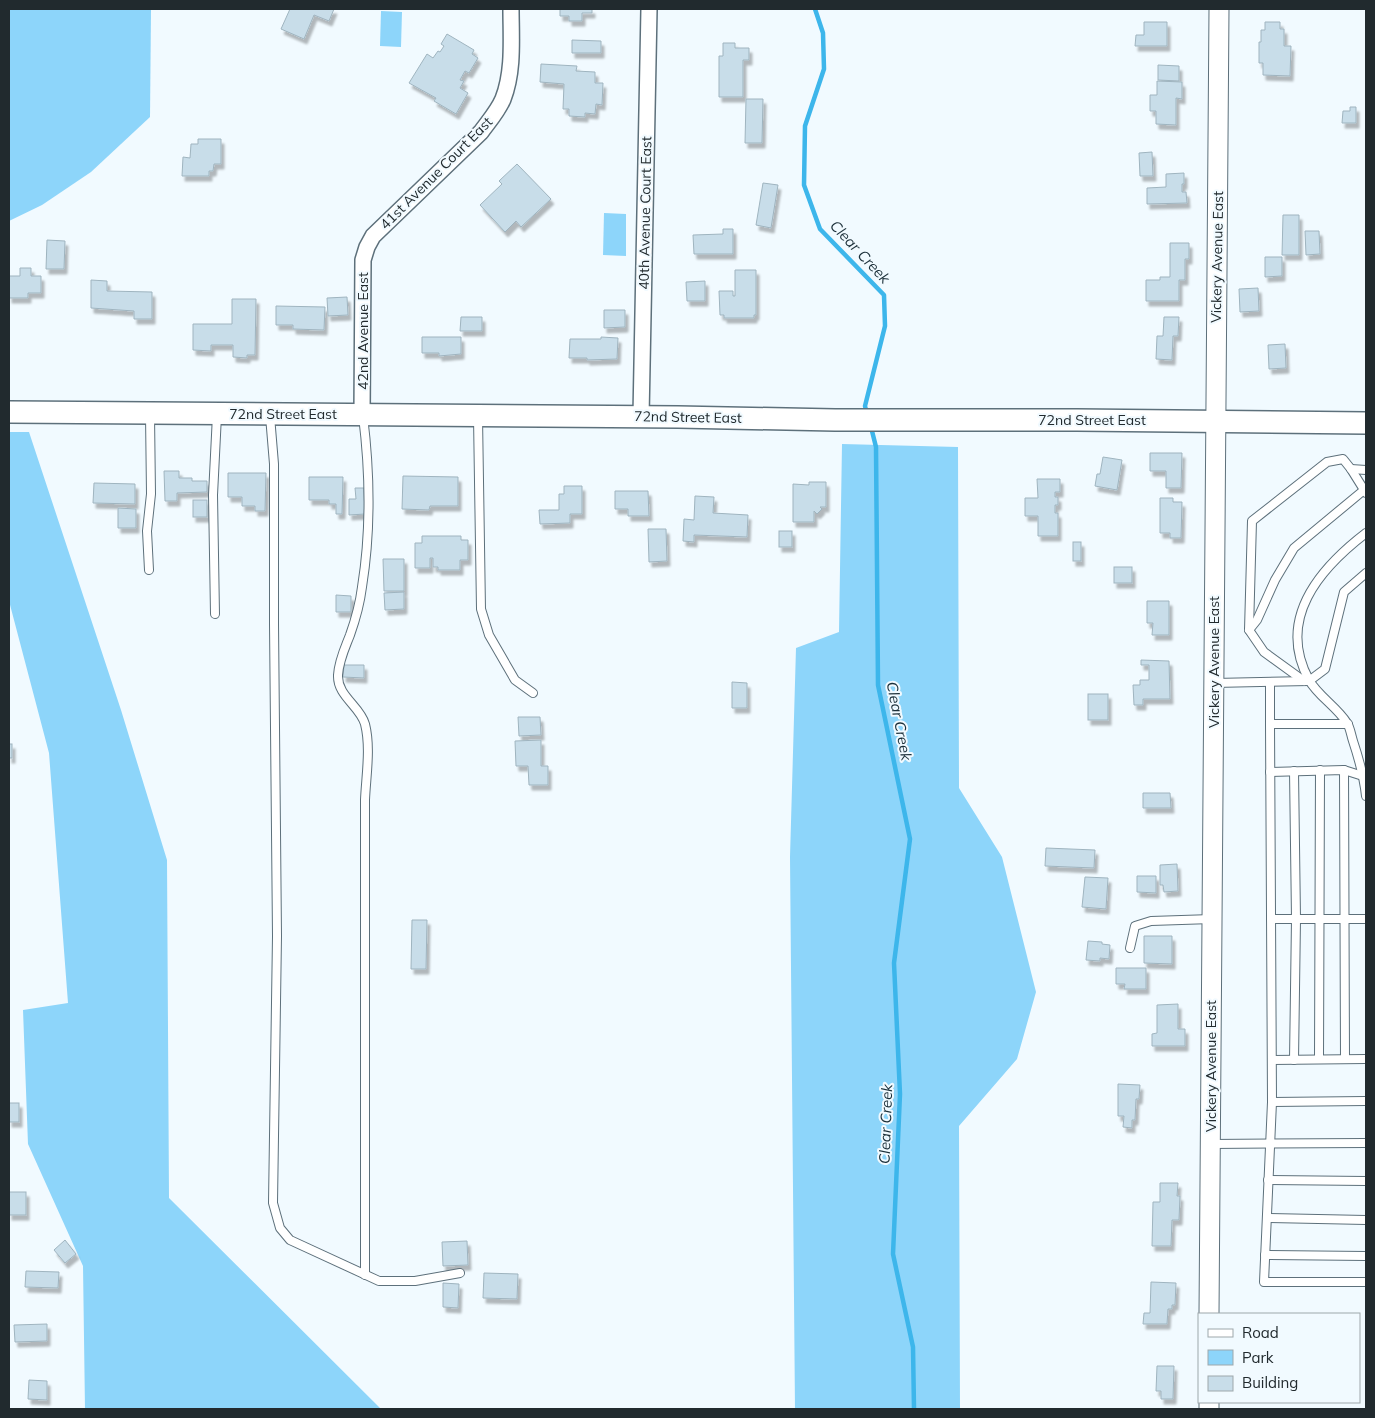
<svg xmlns="http://www.w3.org/2000/svg" width="1375" height="1418" font-family="Mulish,sans-serif">
  <style>
    .green { fill: #8dd5fa }
    .lines { fill: none; stroke-linecap: round; stroke-linejoin: round }
    .stream { stroke: #3db6eb; stroke-width: 4.5 }
    .building { fill: #c8dde9; stroke: #9fb4bf; filter: url(#shadow) }
    .service-casing { stroke: #5d707b; stroke-width: 10 }
    .minor-casing { stroke: #5d707b; stroke-width: 18 }
    .tertiary-casing { stroke: #5d707b; stroke-width: 21 }
    .secondary-casing { stroke: #5d707b; stroke-width: 24 }
    .service { stroke: #fff; stroke-width: 8 }
    .minor { stroke: #fff; stroke-width: 15 }
    .tertiary { stroke: #fff; stroke-width: 19 }
    .secondary { stroke: #fff; stroke-width: 21 }
    .labels { text-anchor: middle; stroke-width: 4; stroke-linejoin: round; paint-order: stroke }
    .street-label { font-size: 14px; fill: #212a2e; stroke: #f1faff }
    .water-label { font-size: 15px; font-style: italic; fill: #1a2e38; stroke: #f1faff }
  </style>
  <defs>
    <filter id="shadow"><feDropShadow dx="3" dy="5" stdDeviation="1" flood-color="#0004"/></filter>
  </defs>
  <rect width="100%" height="100%" fill="#f1faff"/>
  <g class="green">
    <path d="M9,9H151L150,117L91,172L42,205L9,221Z"/>
    <path d="M381,11L402,12L401,47L380,46Z"/>
    <path d="M604,213L626,214V256L603,255Z"/>
    <path d="M9,432H29L121,710L167,860L169,1198L381,1409H85L83,1266L28,1144L23,1010L68,1003L49,753L9,601Z"/>
    <path d="M842,444L958,447L959,788L1002,857L1036,992L1017,1059L959,1126L960,1409H795L790,857L796,648L839,632Z"/>
  </g>
  <g class="lines">
    <g class="stream">
      <path d="M815,9L823,33L824,69L805,126L804,185L820,229L884,295L885,326L865,406L867,414"/>
      <path d="M871,427L876,447L878,685L910,839L894,963L900,1094L893,1254L913,1347L914,1409"/>
    </g>
  </g>
  <g class="building">
    <path d="M290,9H334L329,21L314,15L304,39L281,29Z"/>
    <path d="M560,9H592V13H582V21H569V16H560Z"/>
    <path d="M1144,22H1167V46H1135L1136,35H1144Z"/>
    <path d="M1265,22H1280V29H1284V46H1291L1290,76L1263,75V63H1259V42H1261V30H1265Z"/>
    <path d="M447,34L474,50L472,54L478,58L469,73L465,71L460,80L464,81L460,88L468,93L456,114L434,101L436,98L409,83L427,54L433,58L438,51L440,52L444,46L441,44Z"/>
    <path d="M572,40L601,41V53H572Z"/>
    <path d="M723,43H735V48H749V60H743V97H719V56H723Z"/>
    <path d="M541,64L577,66L576,71L595,72V83H603L602,105L596,104L595,114L585,113V117L569,116V109H563L564,84L540,82Z"/>
    <path d="M1158,65L1179,66V81L1158,80Z"/>
    <path d="M1157,81L1182,82V99L1176,98V125L1156,124V111H1150V95H1157Z"/>
    <path d="M746,99H763L762,143H745Z"/>
    <path d="M1350,107H1356V123H1342L1343,111H1350Z"/>
    <path d="M198,139H221V164H214L213,171H209V176H182L183,157L190,158L191,144H198Z"/>
    <path d="M1152,152L1153,176H1140L1139,153Z"/>
    <path d="M517,164L551,199L521,227L516,221L505,232L480,205L502,184L499,181Z"/>
    <path d="M1184,173V184H1182V192H1186L1187,203L1147,204V188L1166,187V174Z"/>
    <path d="M763,183L778,185L771,228L756,225Z"/>
    <path d="M1283,215H1299V255H1282Z"/>
    <path d="M723,229H733V254H694L693,235L723,234Z"/>
    <path d="M1305,231H1319L1320,254L1306,255Z"/>
    <path d="M47,240L65,241L64,269H46Z"/>
    <path d="M1170,243H1189V259H1185V280H1179V301H1146V280H1160V277H1170Z"/>
    <path d="M1265,257H1282V276L1265,277Z"/>
    <path d="M20,268H31V276H41V293H28V298H9V276H20Z"/>
    <path d="M735,270H756V315H754V318H724V315H720L719,291H733V296H735Z"/>
    <path d="M91,280L107,281V291L152,292V319H134V311L91,308Z"/>
    <path d="M705,281V301H687L686,282Z"/>
    <path d="M1258,288L1259,311L1240,312L1239,289Z"/>
    <path d="M347,297L348,315L328,316L327,298Z"/>
    <path d="M232,299H256L255,355H247V358L233,357V345H211V351L193,350V324H232Z"/>
    <path d="M276,306L325,307L324,330L293,329V325H276Z"/>
    <path d="M604,310H625V327L604,328Z"/>
    <path d="M461,317H482V331H460Z"/>
    <path d="M1164,317H1179L1178,336H1173L1172,360L1156,359L1157,336H1163Z"/>
    <path d="M422,337H461V354L439,356V353H422Z"/>
    <path d="M601,337L618,338L617,359L587,360V358H569L570,339H601Z"/>
    <path d="M1285,344L1286,368L1269,369L1268,345Z"/>
    <path d="M1150,453H1182L1181,488H1166V471H1150Z"/>
    <path d="M1103,457L1122,460L1117,490L1095,486L1097,474H1100Z"/>
    <path d="M164,471H179V478H192V481H207V492L177,493V501H165Z"/>
    <path d="M228,473H266L265,511H255V506H242V497H228Z"/>
    <path d="M403,476L458,477V506H430L429,510L402,509Z"/>
    <path d="M309,477H343L342,514H336V504H329V500H309Z"/>
    <path d="M1037,479H1060V492H1055V497H1058V505H1055V513H1058V536H1038V516H1025V498H1038Z"/>
    <path d="M809,482H826V507H820L822,509L817,514L814,511V522H793V484L809,485Z"/>
    <path d="M94,483L135,484V504L93,503Z"/>
    <path d="M564,486H582V514H570V523L540,524L539,510H559V494H564Z"/>
    <path d="M355,488H364L365,514L349,515V499H356Z"/>
    <path d="M615,491H648L649,516H628V509H615Z"/>
    <path d="M695,496L714,497L713,513L748,515L747,537L694,535V542L683,541L684,519L694,520Z"/>
    <path d="M1160,498H1173V502H1182L1181,538H1170V533H1160Z"/>
    <rect x="193" y="500" width="14" height="17"/>
    <path d="M118,508L136,509V528H118Z"/>
    <path d="M648,529H666L667,561L649,562Z"/>
    <rect x="779" y="531" width="13" height="16"/>
    <path d="M422,536H461V540H468V560H460V570H438V567H433V558H430V568H415V543H422Z"/>
    <rect x="1073" y="542" width="8" height="19"/>
    <path d="M383,559H404V591H384Z"/>
    <rect x="1114" y="567" width="18" height="16"/>
    <path d="M404,592V609L385,610L384,593Z"/>
    <path d="M336,595L351,596V612H336Z"/>
    <path d="M1147,601H1169V635H1152L1153,623H1147Z"/>
    <path d="M1141,660L1169,661L1170,699H1143V705H1134L1133,685H1140V680H1149V665H1141Z"/>
    <path d="M344,665H364V678L343,677Z"/>
    <path d="M732,682L747,683V708H732Z"/>
    <rect x="1088" y="694" width="20" height="26"/>
    <path d="M518,717H540L541,735L519,736Z"/>
    <path d="M541,740V766H548V785H529L528,766H516L515,741Z"/>
    <rect x="9" y="744" width="3" height="14"/>
    <path d="M1143,793H1170L1171,808H1143Z"/>
    <path d="M1046,848L1095,850L1094,868L1045,866Z"/>
    <path d="M1177,864L1178,891L1164,892L1163,885H1160V865Z"/>
    <path d="M1137,876H1156V893L1137,892Z"/>
    <path d="M1085,877L1108,878L1106,909L1082,907Z"/>
    <path d="M412,920H427L426,969H411Z"/>
    <path d="M1144,936H1172V964L1144,963Z"/>
    <path d="M1088,941L1102,942V944L1110,945L1109,959L1100,958V961L1086,960Z"/>
    <path d="M1116,968H1146V989H1124L1125,984H1116Z"/>
    <path d="M1178,1004V1029H1185V1046H1152V1034L1157,1033V1005Z"/>
    <path d="M1118,1084L1140,1085L1139,1099H1136L1135,1120H1132V1128L1123,1127L1124,1116H1118Z"/>
    <rect x="9" y="1103" width="10" height="19"/>
    <path d="M1160,1183H1178L1177,1196H1180L1179,1220H1172L1171,1246H1152L1153,1202H1160Z"/>
    <rect x="9" y="1192" width="17" height="23"/>
    <path d="M65,1240L76,1254L65,1263L54,1250Z"/>
    <path d="M467,1241L468,1265L443,1266L442,1242Z"/>
    <path d="M26,1271L59,1272L58,1288L25,1287Z"/>
    <path d="M484,1273L518,1274L517,1299L483,1298Z"/>
    <path d="M1151,1282L1176,1283L1175,1305H1172V1309H1168L1167,1324H1143L1144,1313H1150Z"/>
    <path d="M443,1283L459,1284L458,1308L443,1307Z"/>
    <path d="M47,1324V1341L15,1342L14,1325Z"/>
    <path d="M1157,1366H1174L1173,1399H1161V1391H1156Z"/>
    <path d="M29,1380L47,1381V1400L28,1399Z"/>
  </g>
  <g class="lines">
    <g class="service-casing">
      <g id="service">
        <path d="M270,416L274,464V624L277,936L273,1203L280,1228L290,1240L379,1281H415L460,1273"/>
        <path d="M363,416C370,472 371,531 362,587C360,603 355,621 350,635C345,648 339,660 338,675C337,696 360,706 365,724C371,748 366,776 365,800V1275"/>
        <path d="M478,417L481,609L489,635L515,680L533,693"/>
        <path d="M1351,469L1366,470"/>
        <path d="M1366,533C1319,569 1276,619 1309,680C1318,696 1337,707 1347,723C1350,727 1351,735 1353,741C1359,759 1364,777 1366,796"/>
        <path d="M149,570L147,531L151,494L150,415"/>
        <path d="M215,614L213,495L217,415"/>
        <path d="M1249,630L1257,620L1275,580L1294,548L1364,490"/>
        <path d="M1304,681L1264,652L1249,630L1252,521L1327,462L1343,459L1351,469L1366,493"/>
        <path d="M1214,683L1309,681L1325,669L1344,592L1366,573"/>
        <path d="M1270,683V724"/>
        <path d="M1348,724H1270L1272,1102L1264,1282H1366"/>
        <path d="M1344,770L1345,1059"/>
        <path d="M1270,772L1344,770L1366,777"/>
        <path d="M1271,919H1366"/>
        <path d="M1130,948L1135,926L1151,921L1212,919"/>
        <path d="M1319,1059L1320,770"/>
        <path d="M1272,1060L1366,1059"/>
        <path d="M1294,1060L1296,919L1294,771"/>
        <path d="M1272,1102L1366,1101"/>
        <path d="M1211,1144L1366,1143"/>
        <path d="M1268,1180L1366,1181"/>
        <path d="M1267,1218L1366,1220"/>
        <path d="M1265,1255L1366,1256"/>
      </g>
    </g>
    <g class="minor-casing">
      <g id="minor">
        <path d="M362,414L363,260L367,247L373,236L481,132C489,121 498,111 503,99C514,71 511,38 511,9"/>
        <path d="M641,416L649,9"/>
      </g>
    </g>
    <g class="tertiary-casing">
      <g id="tertiary">
        <path d="M1209,1314L1219,9"/>
        <path d="M1209,1409V1402"/>
      </g>
    </g>
    <g class="secondary-casing">
      <path id="secondary" d="M9,412L678,417L835,420H1077L1366,423"/>
    </g>
    <use href="#service" class="service"/>
    <use href="#minor" class="minor"/>
    <use href="#tertiary" class="tertiary"/>
    <use href="#secondary" class="secondary"/>
  </g>
  <g class="labels">
    <g class="street-label">
      <text transform="translate(436 173) rotate(-45)" y="5">41st Avenue Court East</text>
      <text transform="translate(645 213) rotate(-89)" y="5">40th Avenue Court East</text>
      <text transform="translate(1217 257) rotate(-89)" y="5">Vickery Avenue East</text>
      <text transform="translate(363 331) rotate(-90)" y="5">42nd Avenue East</text>
      <text x="283" y="419">72nd Street East</text>
      <text transform="translate(688 417) rotate(1)" y="5">72nd Street East</text>
      <text x="1092" y="425">72nd Street East</text>
      <text transform="translate(1214 662) rotate(-90)" y="5">Vickery Avenue East</text>
      <text transform="translate(1211 1066) rotate(-90)" y="5">Vickery Avenue East</text>
    </g>
    <g class="water-label">
      <text transform="translate(860 252) rotate(47)" y="5">Clear Creek</text>
      <text transform="translate(899 721) rotate(79)" y="5">Clear Creek</text>
      <text transform="translate(886 1124) rotate(-88)" y="5">Clear Creek</text>
    </g>
  </g>
  <rect width="1375" height="1418" fill="none" stroke="#212a2e" stroke-width="20"/>
  <rect x="1198" y="1313" width="162" height="90" fill="#f1faff" stroke="#9ea7ab"/>
  <rect x="1208" y="1329" width="25" height="8" fill="#ffffff" stroke="#9ea7ab"/>
  <text x="1242" y="1338" font-size="15" fill="#212a2e">Road</text>
  <rect x="1208" y="1350" width="25" height="15" fill="#8dd5fa" stroke="#9ea7ab"/>
  <text x="1242" y="1363" font-size="15" fill="#212a2e">Park</text>
  <rect x="1208" y="1376" width="25" height="15" fill="#c8dde9" stroke="#9ea7ab"/>
  <text x="1242" y="1388" font-size="15" fill="#212a2e">Building</text>
</svg>
